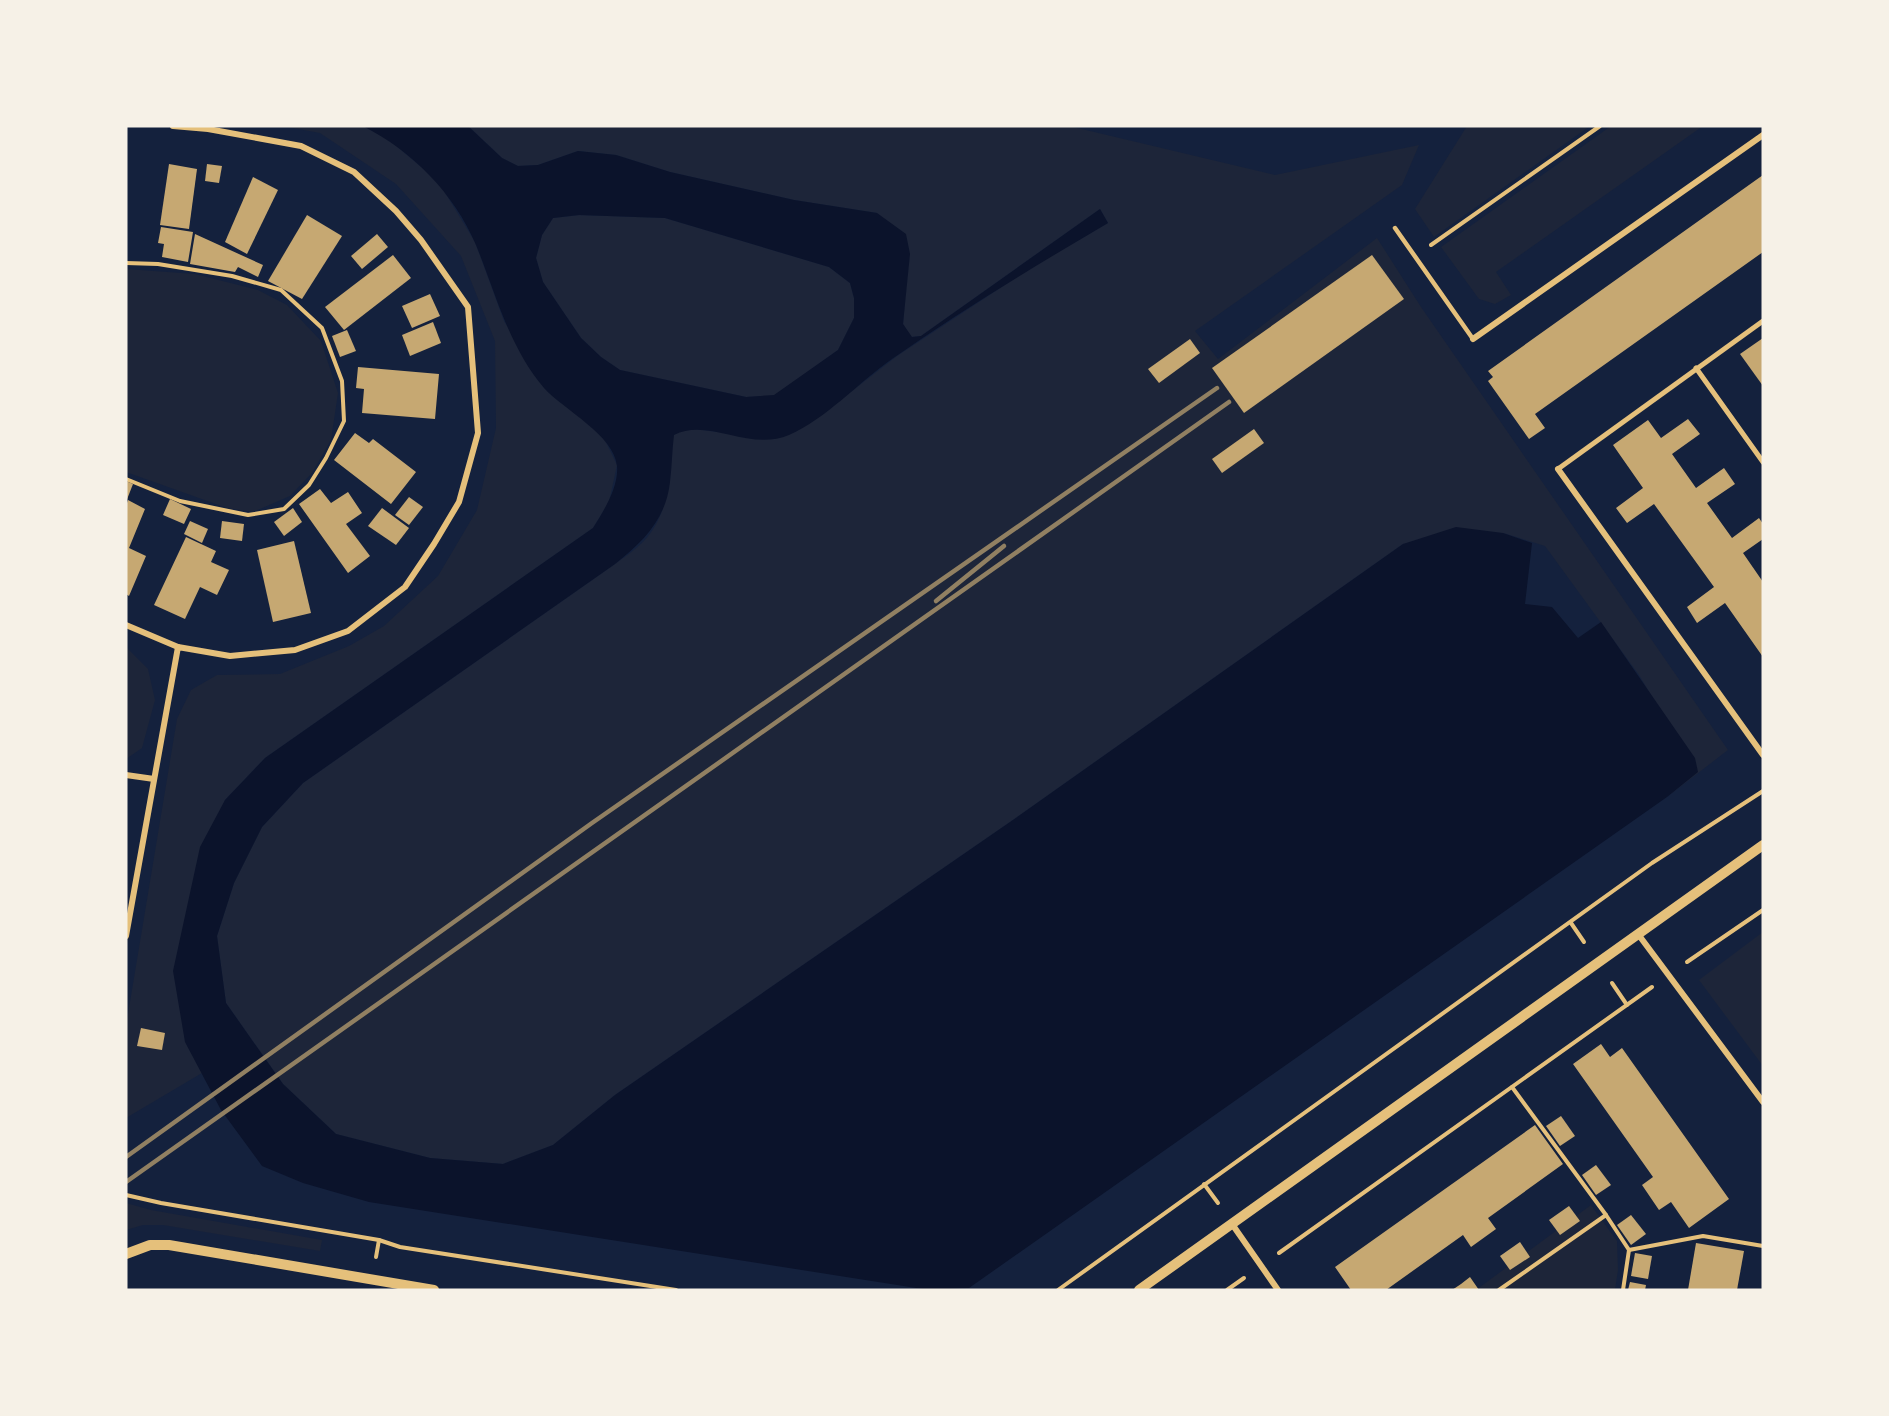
<svg xmlns="http://www.w3.org/2000/svg" width="1889" height="1416" font-family="'Times New Roman',serif">
  <style>
    .green { fill: #1d2539 }
    .water { fill: #0b132b; fill-rule: evenodd }
    .building { fill: #c6a872 }
    .lines { fill: none; stroke-linecap: round; stroke-linejoin: round }
    .path { stroke: #e5c07b; stroke-width: 4 }
    .service { stroke: #e5c07b; stroke-width: 4.5 }
    .pedestrian { stroke: #e5c07b; stroke-width: 5 }
    .minor { stroke: #e5c07b; stroke-width: 6 }
    .tertiary { stroke: #e5c07b; stroke-width: 10 }
    .rail { stroke: #918062; stroke-width: 4.5 }
  </style>
  <rect width="100%" height="100%" fill="#14213d"/>
  <g class="green">
    <path d="M282,126H363L388,139L438,181L475,242L504,321L545,388L603,436L617,465L609,502L593,528L265,758L225,800L185,1041L202,1073L126,1118V1026L177,719L191,690L217,675L280,674L349,646L384,626L438,576L477,510L496,428L495,341L461,256L396,184L320,133Z"/>
    <path d="M468,126H1069L1275,175L1419,145L1402,185L1195,331L1218,359L1377,238L1421,307L1728,750L1667,797L1697,772L1639,675L1545,546L1503,533L1403,544L1020,815L615,1095L553,1145L503,1164L430,1158L336,1134L283,1084L226,1003L217,936L234,883L262,827L303,783L615,564C625,557 636,549 644,541C671,512 670,471 673,435L687,428L717,432L788,435L834,405L897,356L1032,267L1108,223L1100,209L921,336L911,337L903,324L905,298L877,213L794,200L670,172L616,155L578,151L538,165L518,166L502,158Z"/>
    <path d="M1467,126H1590L1434,237L1415,209Z"/>
    <path d="M1611,126H1703L1496,272L1511,295L1495,304L1479,299L1441,247Z"/>
    <path d="M579,215L665,218L829,267L850,283L854,298V318L838,350L774,396L746,397L620,370L601,357L581,338L543,282L536,258L542,235L553,218Z"/>
    <path d="M126,269L195,274L258,290L287,305L321,341L338,393L331,440L312,473L290,496L253,512L227,508L126,472Z"/>
    <path d="M126,647L148,669L155,700L142,748L126,759Z"/>
    <path d="M1763,932V1066L1699,980Z"/>
    <path d="M126,1203L151,1210L322,1240L320,1251L163,1225H143L126,1230Z"/>
    <path d="M1591,1205L1617,1241L1618,1270L1615,1290H1476Z"/>
  </g>
  <path class="water" d="M363,126H468L502,158L518,166L538,165L578,151L616,155L670,172L794,200L877,213L906,234L910,254L903,324L912,337L921,336L1100,209L1108,223C1035,266 962,310 892,359C859,382 826,419 789,435C749,452 708,417 674,435C672,450 672,466 670,482C666,519 643,542 615,564L303,783L262,827L234,883L217,936L226,1003L283,1084L336,1134L430,1158L503,1164L553,1145L615,1095L1020,815L1403,544L1456,527L1503,533L1532,543L1525,604L1552,607L1578,638L1601,622L1695,758L1698,772L1667,797L969,1288L929,1290L369,1202L303,1183L262,1166L221,1110L185,1042L173,971L200,847L225,800L265,758L593,528C603,512 619,487 617,466C614,435 564,410 544,388C509,347 496,294 476,245C454,193 412,151 363,126ZM579,215L665,218L829,267L850,283L854,298V318L838,350L774,395L746,397L620,370L601,357L581,338L543,282L536,258L542,235L553,218Z"/>
  <g class="building">
    <path d="M169,164L197,169L189,229L160,225Z"/>
    <path d="M207,164L222,166L219,183L205,181Z"/>
    <path d="M1763,175V252L1535,414L1545,428L1529,439L1488,381L1493,377L1488,371Z"/>
    <path d="M253,177L278,190L247,254L225,242Z"/>
    <path d="M307,215L342,236L302,299L268,281Z"/>
    <path d="M161,227L193,232L188,262L162,257L164,244L158,243Z"/>
    <path d="M195,234L263,265L258,277L238,267L235,272L190,264Z"/>
    <path d="M377,234L388,247L362,269L351,256Z"/>
    <path d="M393,255L411,278L344,330L325,307Z"/>
    <path d="M1372,255L1404,299L1244,413L1212,368Z"/>
    <path d="M430,294L440,316L412,328L402,306Z"/>
    <path d="M433,322L441,343L410,356L402,335Z"/>
    <path d="M347,330L356,351L340,357L332,336Z"/>
    <path d="M1763,338V386L1740,354Z"/>
    <path d="M1190,339L1200,353L1159,383L1148,369Z"/>
    <path d="M358,367L439,374L435,419L362,413L364,389L356,388Z"/>
    <path d="M1688,419L1700,434L1672,454L1696,488L1724,468L1735,484L1707,503L1732,538L1759,518L1763,524V539L1743,553L1763,582V657L1725,603L1697,623L1687,607L1714,587L1654,504L1627,523L1616,508L1643,488L1613,445L1648,420L1661,438Z"/>
    <path d="M1254,429L1264,443L1222,473L1212,459Z"/>
    <path d="M355,433L369,443L373,439L416,472L391,504L334,460Z"/>
    <path d="M126,481L133,484L126,502Z"/>
    <path d="M320,489L331,503L348,492L362,513L346,524L370,556L348,573L299,504Z"/>
    <path d="M409,497L423,507L409,525L395,515Z"/>
    <path d="M170,499L191,509L184,524L163,515Z"/>
    <path d="M128,500L145,509L129,548L146,556L129,596L126,594V506Z"/>
    <path d="M293,508L302,522L284,536L274,522Z"/>
    <path d="M382,508L409,528L396,545L368,526Z"/>
    <path d="M190,521L208,529L202,543L184,534Z"/>
    <path d="M222,521L244,524L242,541L220,538Z"/>
    <path d="M186,537L216,551L211,562L229,570L217,595L200,587L185,619L154,605Z"/>
    <path d="M294,541L311,613L273,622L257,550Z"/>
    <path d="M141,1028L165,1033L162,1050L137,1046Z"/>
    <path d="M1601,1044L1610,1057L1622,1048L1729,1199L1689,1228L1671,1202L1659,1210L1642,1185L1653,1177L1573,1064Z"/>
    <path d="M1561,1116L1575,1136L1560,1146L1546,1126Z"/>
    <path d="M1535,1125L1563,1164L1488,1218L1496,1229L1471,1247L1463,1235L1386,1290H1351L1335,1267Z"/>
    <path d="M1596,1165L1611,1185L1596,1195L1582,1175Z"/>
    <path d="M1569,1206L1580,1221L1560,1235L1549,1220Z"/>
    <path d="M1631,1215L1646,1234L1631,1245L1617,1225Z"/>
    <path d="M1520,1242L1530,1257L1510,1270L1500,1256Z"/>
    <path d="M1696,1243L1744,1251L1737,1290H1688Z"/>
    <path d="M1635,1253L1652,1256L1648,1279L1631,1276Z"/>
    <path d="M1470,1277L1479,1290H1452L1461,1284Z"/>
    <path d="M1630,1282L1646,1285L1645,1290H1628Z"/>
  </g>
  <g class="lines">
    <g class="path">
      <path d="M1431,245L1600,126"/>
      <path d="M126,263L158,264L232,276L281,290L322,328L342,381L344,421L326,458L309,485L284,509L248,515L180,501L126,479"/>
      <path d="M1571,923L1584,942"/>
      <path d="M1687,962L1763,910"/>
      <path d="M1612,983L1627,1005"/>
      <path d="M1512,1087L1606,1215"/>
      <path d="M1204,1184L1218,1203"/>
      <path d="M126,1195L161,1203L379,1240L400,1247L676,1290"/>
      <path d="M1629,1250L1703,1236L1763,1246"/>
      <path d="M1279,1253L1652,987"/>
      <path d="M376,1257L379,1240"/>
      <path d="M1058,1290L1652,863L1763,791"/>
      <path d="M1227,1290L1244,1278"/>
      <path d="M1499,1290L1606,1215L1629,1250L1623,1290"/>
    </g>
    <path class="service" d="M1395,228L1473,339"/>
    <g class="pedestrian">
      <path d="M1696,368L1763,462"/>
      <path d="M1558,469L1763,321"/>
    </g>
    <g class="minor">
      <path d="M1473,339L1763,135"/>
      <path d="M1558,469L1763,755"/>
      <path d="M126,625L178,647"/>
      <path d="M126,775L154,779"/>
      <path d="M1638,934L1763,1102"/>
      <path d="M126,936L178,647L230,656L295,650L348,631L405,587L434,544L459,502L478,433L468,307L421,240L396,211L354,172L301,146L208,129L173,126"/>
      <path d="M1232,1224L1278,1290"/>
    </g>
    <g class="tertiary">
      <path d="M126,1254L150,1245H169L434,1290"/>
      <path d="M1139,1290L1763,845"/>
    </g>
    <g class="rail">
      <path d="M936,601L1004,546"/>
      <path d="M126,1157L592,823L1217,388"/>
      <path d="M126,1182L1229,402"/>
    </g>
  </g>
  <rect width="1889" height="1416" fill="none" stroke="#f6f1e7" stroke-width="255"/>
</svg>
